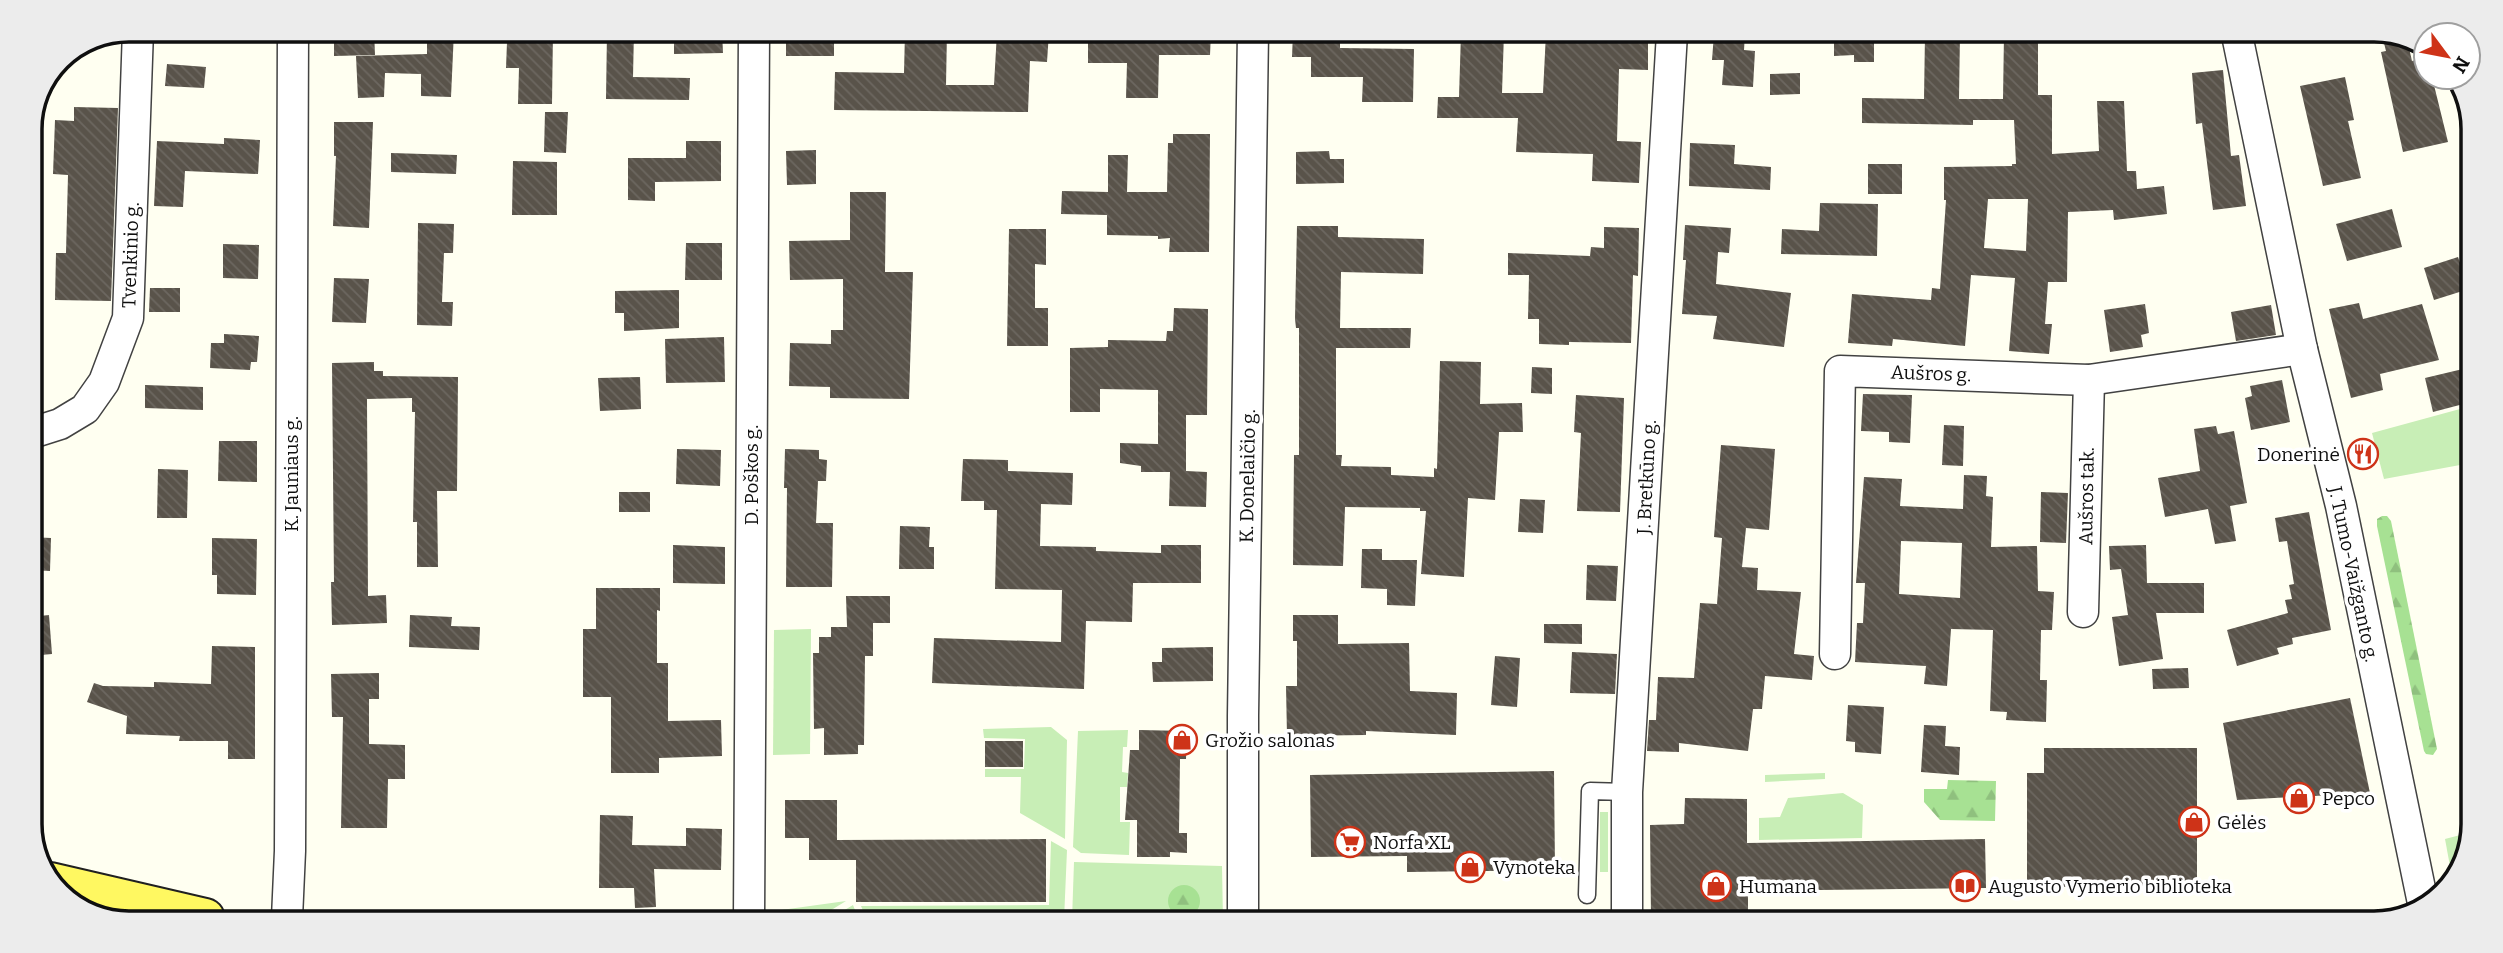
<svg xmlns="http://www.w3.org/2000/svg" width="2503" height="953" font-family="Bitter,serif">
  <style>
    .grass { fill: #c8eeb6 }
    .forest { fill: url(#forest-firs) }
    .building { fill: url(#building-back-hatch); fill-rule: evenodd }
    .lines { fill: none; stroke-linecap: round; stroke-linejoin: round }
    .lane-casing { stroke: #424242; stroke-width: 19 }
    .street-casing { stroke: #424242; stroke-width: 33 }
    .primary-casing { stroke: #202020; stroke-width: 42 }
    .lane { stroke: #fff; stroke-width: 16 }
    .street { stroke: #fff; stroke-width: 30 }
    .primary { stroke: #fff861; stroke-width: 38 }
    .labels { text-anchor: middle; stroke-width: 7; stroke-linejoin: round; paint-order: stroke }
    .street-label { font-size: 19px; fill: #0f0f0f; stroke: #fff }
    .poi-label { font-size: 19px; fill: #0f0f0f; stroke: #fff; text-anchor: start }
    .rim { fill: none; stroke: #0f0f0f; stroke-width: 3.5 }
  </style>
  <defs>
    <pattern id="forest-firs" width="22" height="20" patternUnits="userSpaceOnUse" patternTransform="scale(1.75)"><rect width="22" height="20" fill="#a7e193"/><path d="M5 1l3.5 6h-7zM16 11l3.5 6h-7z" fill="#8fc07e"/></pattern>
    <pattern id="building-back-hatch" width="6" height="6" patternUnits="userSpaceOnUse" patternTransform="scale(1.75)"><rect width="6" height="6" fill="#59534a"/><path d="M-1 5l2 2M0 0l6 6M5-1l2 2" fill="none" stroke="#6c6760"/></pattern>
  </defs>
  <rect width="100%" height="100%" fill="#fffff1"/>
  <g class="grass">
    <path d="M2471,406V463L2384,479L2372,433Z"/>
    <path d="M2460,497L2470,500V546Z"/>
    <path d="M811,629L810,754L773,755L774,630Z"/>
    <path d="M1051,727L1067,740L1065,839L1020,813L1021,777H985V769H1024L1025,739L984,738L983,729Z"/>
    <path d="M1128,730L1127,747H1123L1122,772L1128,773L1127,787H1120V822H1130L1129,855L1081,853L1073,847L1078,731Z"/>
    <path d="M1825,773V779L1765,782V775Z"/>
    <path d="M1843,793L1863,805L1862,838L1759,840V818L1780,817L1788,798Z"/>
    <rect x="1600" y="812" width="8" height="60"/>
    <path d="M2468,833V856L2452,877L2445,839Z"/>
    <path d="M1051,841L1067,850L1064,920H867L861,906L1049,905Z"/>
    <path d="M1074,862L1222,866L1223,921L1072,920Z"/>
    <path d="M846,901L815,920L774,919V911Z"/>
    <path d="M853,905L859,920H828Z"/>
    <path d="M1990,917V922H1938V919Z"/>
  </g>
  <g class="forest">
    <path d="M2382,516H2387L2391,521L2437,749L2433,755L2426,754L2424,751L2377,526V519Z"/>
    <path d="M1948,780L1996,781L1995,821L1940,820L1924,802V789H1947Z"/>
    <circle cx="1184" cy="901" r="16"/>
  </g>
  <g class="building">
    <path d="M334,30H374L375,55L334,56Z"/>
    <path d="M427,30L454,31L451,97L421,96V74L385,73L384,97L358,98L356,56L427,54Z"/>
    <path d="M519,31H553L552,104H518L519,68H506L507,42H519Z"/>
    <path d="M607,31H634L633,77L690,78L689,100L606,99Z"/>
    <path d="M674,31H722L723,53L674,54Z"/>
    <rect x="786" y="31" width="48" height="25"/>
    <path d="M905,32H947L946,85H994L997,32H1049L1047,62L1030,61L1028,112L834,110L835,72L904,73Z"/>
    <path d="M1088,32H1211L1210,55H1159L1158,98H1126L1127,63H1088Z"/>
    <path d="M1293,33H1340V48L1414,49L1413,102H1362L1363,77H1311V57H1292Z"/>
    <path d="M1461,33H1504L1502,93H1543L1546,33H1648V70L1619,69L1617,141L1641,142L1639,183L1592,181L1593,154L1516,152L1518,118H1437L1438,97H1459Z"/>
    <path d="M1714,34H1745L1744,50L1755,51L1753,87L1722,85L1724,60H1712Z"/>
    <path d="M1834,34H1874V62H1854V55L1834,56Z"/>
    <path d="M1925,34H1960L1959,99H2003L2004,34H2038V95H2052V154L2099,151L2097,101H2124L2127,171H2136L2137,189L2164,186L2167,214L2114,220L2113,210L2068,212L2067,282H2048L2045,324H2052L2049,354L2009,351L2015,278L1971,275L1965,346L1893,339L1892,346L1848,343L1852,294L1931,300L1932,288L1940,289L1946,200H1944V167L2012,166V164H2016L2014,120H1973V125L1862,123V98L1924,99ZM1988,199H2028L2026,251L1984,248Z"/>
    <path d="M2382,35H2406L2412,61L2426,57V77H2432L2448,142L2403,152L2381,52L2386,51Z"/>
    <path d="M167,64L206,67L204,88L165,86Z"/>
    <path d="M2223,70L2231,156L2239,155L2246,206L2213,210L2202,123L2196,124L2192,73Z"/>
    <path d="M1800,73V94L1770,95V74Z"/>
    <path d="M2345,77L2354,120L2348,121L2361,178L2323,186L2300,86Z"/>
    <path d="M74,107L118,108L111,301L55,300L56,253H66L68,175L53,174L55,120L74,121Z"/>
    <path d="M545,112H568L566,153L544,152Z"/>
    <path d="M334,122H373L369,228L333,226L336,156H334Z"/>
    <path d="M1173,134H1210L1209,252H1169L1170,238L1158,239V236L1107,235V215L1061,214L1062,191L1108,192V155H1128L1127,192H1167L1168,143H1173Z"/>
    <path d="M224,138L260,140L258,174L185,171L183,207L154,206L157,141L224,144Z"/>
    <path d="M686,141H721V181L655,182V201L628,200V158H686Z"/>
    <path d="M1690,143L1735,145L1734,164L1771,167L1770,190L1689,186Z"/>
    <path d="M816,150V184L787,185L786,151Z"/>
    <path d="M1329,151L1330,159H1344V183L1296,184V152Z"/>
    <path d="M391,153L457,155L456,174L391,172Z"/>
    <path d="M513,161L557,162V215H512Z"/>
    <rect x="1868" y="164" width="34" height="30"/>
    <path d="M850,192H886L885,272H913L909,399L830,398V387L789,386L790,343L831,344V330H843V279L790,280L789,241L850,240Z"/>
    <path d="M1820,203L1878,204L1877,256L1781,254L1782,229L1819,231Z"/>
    <path d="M2392,209L2402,247L2347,261L2336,224Z"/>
    <path d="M418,223L454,224L453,253H444L442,302H453L452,326L417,325Z"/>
    <path d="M1685,225L1731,228L1729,253L1718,252L1716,284L1791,293L1784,347L1713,339L1717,316L1682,314L1686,260H1683Z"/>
    <path d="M1297,226H1338V237L1424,239L1423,274L1341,272L1340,328H1411L1410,348H1336V455H1342L1341,466L1391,467V475L1434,477V468L1437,469L1440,361L1481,362L1480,404L1522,403L1523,432H1499L1495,500L1468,498L1464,577L1421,574L1426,511H1420V508L1345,507L1343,566L1293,565L1294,455H1299V328H1296L1295,319Z"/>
    <path d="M1604,227L1639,228L1638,276L1633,275L1631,343L1569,342V345L1539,344V319H1528L1529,275H1508V253L1590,256L1591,247L1604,248Z"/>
    <path d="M1009,229H1046V265L1035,264V308H1048V346H1007Z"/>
    <path d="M686,243H722V280H685Z"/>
    <path d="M223,244L259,245L258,279L223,278Z"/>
    <path d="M2458,257L2469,289L2434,300L2424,268Z"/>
    <path d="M334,278L369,279L366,323L332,322Z"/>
    <path d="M150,288H180V312H149Z"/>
    <path d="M679,290V328L624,331V313H615V291Z"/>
    <path d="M2359,303L2363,319L2422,304L2439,360L2380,374L2383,390L2351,398L2329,309Z"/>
    <path d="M2145,304L2149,333L2141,335L2143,347L2110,352L2104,310Z"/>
    <path d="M2271,305L2276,335L2236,341L2231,312Z"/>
    <path d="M1174,308L1208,309L1207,415H1186V471L1207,472L1206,507L1169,506L1170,472H1141V466L1120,463V443L1158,444V390L1100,389V412H1070V348L1108,347V340L1166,341L1167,331H1173Z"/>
    <path d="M224,334L259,336L257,362H251L250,370L210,368L211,343H224Z"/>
    <path d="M724,337L725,382L666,383L665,339Z"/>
    <path d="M374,362V371H383V376L458,377L457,491H437L438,567H417V522H413L415,412H412V398L367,399L368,596L386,595L387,623L332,625L331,582H334L332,363Z"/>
    <path d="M1532,367L1552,368V394L1531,393Z"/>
    <path d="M2467,368L2471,386V402L2433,412L2425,378Z"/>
    <path d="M640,377L641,409L600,411L598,378Z"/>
    <path d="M2282,380L2290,422L2251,430L2245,398L2252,396L2250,386Z"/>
    <path d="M145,385L203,387V410L145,408Z"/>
    <path d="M1863,394L1912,395L1910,443L1889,442V432L1861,431Z"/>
    <path d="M1576,395L1624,398L1620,512L1577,511L1581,433L1574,432Z"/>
    <path d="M1944,425L1964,426L1963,466L1942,465Z"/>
    <path d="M2216,426L2218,434L2234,431L2247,503L2230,506L2236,541L2215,544L2208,509L2165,517L2158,478L2200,471L2194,429Z"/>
    <path d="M219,441H257V482L218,481Z"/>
    <path d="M1721,445L1775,449L1769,530L1746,528L1742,567L1758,568L1757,590L1801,592L1794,654L1814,656L1812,680L1765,676L1762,709H1753L1748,751L1679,743V752L1647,751L1649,720H1656L1658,677L1694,678L1700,603L1717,604L1722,538L1714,537Z"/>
    <path d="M677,449L721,450L720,486L676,484Z"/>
    <path d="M785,449L819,450V459L827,460L826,481H818L816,523H833L832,587H786L787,488H784Z"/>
    <path d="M963,459L1008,460V471L1073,473L1072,505L1041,504L1040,546L1096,547V551L1161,553V545H1201V583H1133L1132,622L1086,621L1084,689L932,683L934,638L1061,642L1062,590L995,589L997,510H984V501H961Z"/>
    <path d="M158,469L188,470L187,518H157Z"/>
    <path d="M1964,475L1987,476L1986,496L1993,497L1991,547L2037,546L2038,591L2054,592L2052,630H2041L2040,680H2047L2046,722L2006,720L2007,712L1990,711L1993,630L1951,629L1947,686L1924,684L1926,666L1855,662L1857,623H1863L1865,583H1856L1864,477L1902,479L1900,506L1963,509ZM1901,541L1962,543L1960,598L1899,594Z"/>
    <rect x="619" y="492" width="31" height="20"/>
    <path d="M2041,492L2068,493L2066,543L2040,542Z"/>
    <path d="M1520,499L1545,500L1543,533L1518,532Z"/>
    <path d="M2309,512L2331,630L2292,638L2293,644L2277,648L2279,654L2237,666L2227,630L2288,613L2285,600L2292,599L2289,585L2294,584L2287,541L2279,542L2275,518Z"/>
    <path d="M900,526L930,527L929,547H934V569H899Z"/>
    <path d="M30,537L51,538L50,571L30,570Z"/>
    <path d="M212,538L257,539L256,595L217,594V575H212Z"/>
    <path d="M673,545L725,547V584L673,583Z"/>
    <path d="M2146,545L2147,583H2204V613H2156L2163,659L2119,666L2112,617L2128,615L2121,569L2110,570L2109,546Z"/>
    <path d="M1362,549H1382V560H1417L1415,606L1387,605V589L1361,588Z"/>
    <path d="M1587,565L1618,566L1616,601L1586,600Z"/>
    <path d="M596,588H660V611L657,610V663H668V721L721,720L722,756L659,758V773H611V697H583V629H596Z"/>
    <path d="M846,596H890V623H873V656H865L864,745H858V754L824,755V728L814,729L813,653H819V637H831V627H847Z"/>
    <path d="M49,615L52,654L30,656V617Z"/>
    <path d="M410,615L452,617L451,626L480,627L479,650L409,647Z"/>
    <path d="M1293,615H1338V644L1409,643L1410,691L1457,693L1456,735L1366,731V735L1287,736L1286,686H1297V641H1293Z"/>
    <path d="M1544,624H1582V644L1544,643Z"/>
    <path d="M212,646L255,647V759H228V741H179L180,736L126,734L127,716L87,702L94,683L103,686L154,687V682L211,684Z"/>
    <path d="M1213,647V681L1153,682L1152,662H1162V648Z"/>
    <path d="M1572,652L1617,654L1615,694L1570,693Z"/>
    <path d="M1495,656L1520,658L1517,707L1491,705Z"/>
    <path d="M2188,668L2189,688L2153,689L2152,669Z"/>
    <path d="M379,673V699H369V744L405,745V779H388L387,828H341L343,717H332L331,674Z"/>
    <path d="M2350,698L2370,793L2237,800L2223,723Z"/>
    <path d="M1848,705L1884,707L1881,754L1855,752V742L1846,741Z"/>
    <path d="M1924,725L1946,726L1945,746L1960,747L1959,775L1921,772Z"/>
    <path d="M1139,730L1187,731L1186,759H1180L1179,833H1187V853L1170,852V857H1137V820H1125L1130,750H1139Z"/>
    <rect x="985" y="741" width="38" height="26"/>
    <path d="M2044,748H2197V886L2027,887V773H2044Z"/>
    <path d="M1554,771L1555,870L1407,872V856L1311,857L1310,775Z"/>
    <path d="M1685,798L1747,799V843L1985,839L1986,888L1748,891V914L1651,917L1650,825L1684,824Z"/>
    <path d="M785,800H837V840L1046,839V902H856V860H809V838H785Z"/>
    <path d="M600,815L633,816L632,845L686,846V828L722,829L721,870L654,869L656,907L635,908L634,888H599Z"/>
  </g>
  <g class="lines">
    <g class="lane-casing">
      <path id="lane" d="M1587,895L1590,791L1627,792"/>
    </g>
    <g class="street-casing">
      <g id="street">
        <path d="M2237,35L2302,349L2341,506L2424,908"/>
        <path d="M30,431H38L60,424L85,409L104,382L128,318L138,30"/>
        <path d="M2083,612L2089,380"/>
        <path d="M1835,654L1840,371L2089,380L2302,349"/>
        <path d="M287,918L290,851L293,30"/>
        <path d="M749,919L754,31"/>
        <path d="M1243,921V716L1253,32"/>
        <path d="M1627,921V792L1672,33"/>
      </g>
    </g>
    <g class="primary-casing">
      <path id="primary" d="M50,882L205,918"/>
    </g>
    <use href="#lane" class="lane"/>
    <use href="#street" class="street"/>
    <use href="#primary" class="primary"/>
  </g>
  <defs>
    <g id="restaurant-ring" transform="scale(1.575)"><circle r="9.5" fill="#fff" stroke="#ce3318" stroke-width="1.5"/><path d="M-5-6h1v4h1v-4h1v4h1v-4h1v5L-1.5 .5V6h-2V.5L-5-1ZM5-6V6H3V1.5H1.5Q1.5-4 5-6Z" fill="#ce3318"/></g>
    <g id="shop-ring" transform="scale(1.575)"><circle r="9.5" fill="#fff" stroke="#ce3318" stroke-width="1.5"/><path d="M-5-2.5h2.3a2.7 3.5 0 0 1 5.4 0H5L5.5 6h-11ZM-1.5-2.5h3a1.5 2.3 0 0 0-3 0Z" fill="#ce3318"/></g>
    <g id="supermarket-ring" transform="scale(1.575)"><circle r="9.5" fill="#fff" stroke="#ce3318" stroke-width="1.5"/><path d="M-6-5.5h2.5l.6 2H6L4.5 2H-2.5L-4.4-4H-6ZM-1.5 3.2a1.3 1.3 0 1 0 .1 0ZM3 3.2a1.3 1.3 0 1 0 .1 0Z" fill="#ce3318"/></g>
    <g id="library-ring" transform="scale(1.575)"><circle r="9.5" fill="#fff" stroke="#ce3318" stroke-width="1.5"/><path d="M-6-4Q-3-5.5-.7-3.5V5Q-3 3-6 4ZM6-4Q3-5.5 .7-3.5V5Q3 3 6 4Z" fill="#ce3318"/></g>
  </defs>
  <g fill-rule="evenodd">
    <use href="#restaurant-ring" x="2363" y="454"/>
    <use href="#shop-ring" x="1182" y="740"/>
    <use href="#shop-ring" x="2299" y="798"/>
    <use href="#shop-ring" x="2194" y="822"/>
    <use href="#supermarket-ring" x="1350" y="842"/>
    <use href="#shop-ring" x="1470" y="867"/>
    <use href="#shop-ring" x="1716" y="886"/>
    <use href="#library-ring" x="1965" y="886"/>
  </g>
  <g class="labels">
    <g class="street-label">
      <text transform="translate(130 255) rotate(-88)" y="7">Tvenkinio g.</text>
      <text transform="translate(1931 373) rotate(2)" y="7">Aušros g.</text>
      <text transform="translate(291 474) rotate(-90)" y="7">K. Jauniaus g.</text>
      <text transform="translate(751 475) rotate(-90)" y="7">D. Poškos g.</text>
      <text transform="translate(1247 476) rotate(-89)" y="7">K. Donelaičio g.</text>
      <text transform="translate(1646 477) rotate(-87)" y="7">J. Bretkūno g.</text>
      <text transform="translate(2086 496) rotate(-89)" y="7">Aušros tak.</text>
      <text transform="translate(2354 574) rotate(78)" y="7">J. Tumo-Vaižganto g.</text>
    </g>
    <g class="poi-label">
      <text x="2340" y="461" text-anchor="end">Donerinė</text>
      <text x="1205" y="747">Grožio salonas</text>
      <text x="2322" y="805">Pepco</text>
      <text x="2217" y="829">Gėlės</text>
      <text x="1373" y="849">Norfa XL</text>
      <text x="1493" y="874">Vynoteka</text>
      <text x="1739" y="893">Humana</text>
      <text x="1988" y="893">Augusto Vymerio biblioteka</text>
    </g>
  </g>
  <path d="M0 0H2503V953H0ZM129 42H2374A87 87 0 0 1 2461 129V824A87 87 0 0 1 2374 911H129A87 87 0 0 1 42 824V129A87 87 0 0 1 129 42Z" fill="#ececec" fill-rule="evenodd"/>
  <path class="rim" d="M129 42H2374A87 87 0 0 1 2461 129V824A87 87 0 0 1 2374 911H129A87 87 0 0 1 42 824V129A87 87 0 0 1 129 42Z"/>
  <g transform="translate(2447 56) rotate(122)"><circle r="33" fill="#ffffff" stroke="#9f9f9f" stroke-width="2"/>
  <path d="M0-5L12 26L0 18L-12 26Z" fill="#ce3318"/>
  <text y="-10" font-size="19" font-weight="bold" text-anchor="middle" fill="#0f0f0f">N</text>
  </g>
</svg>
